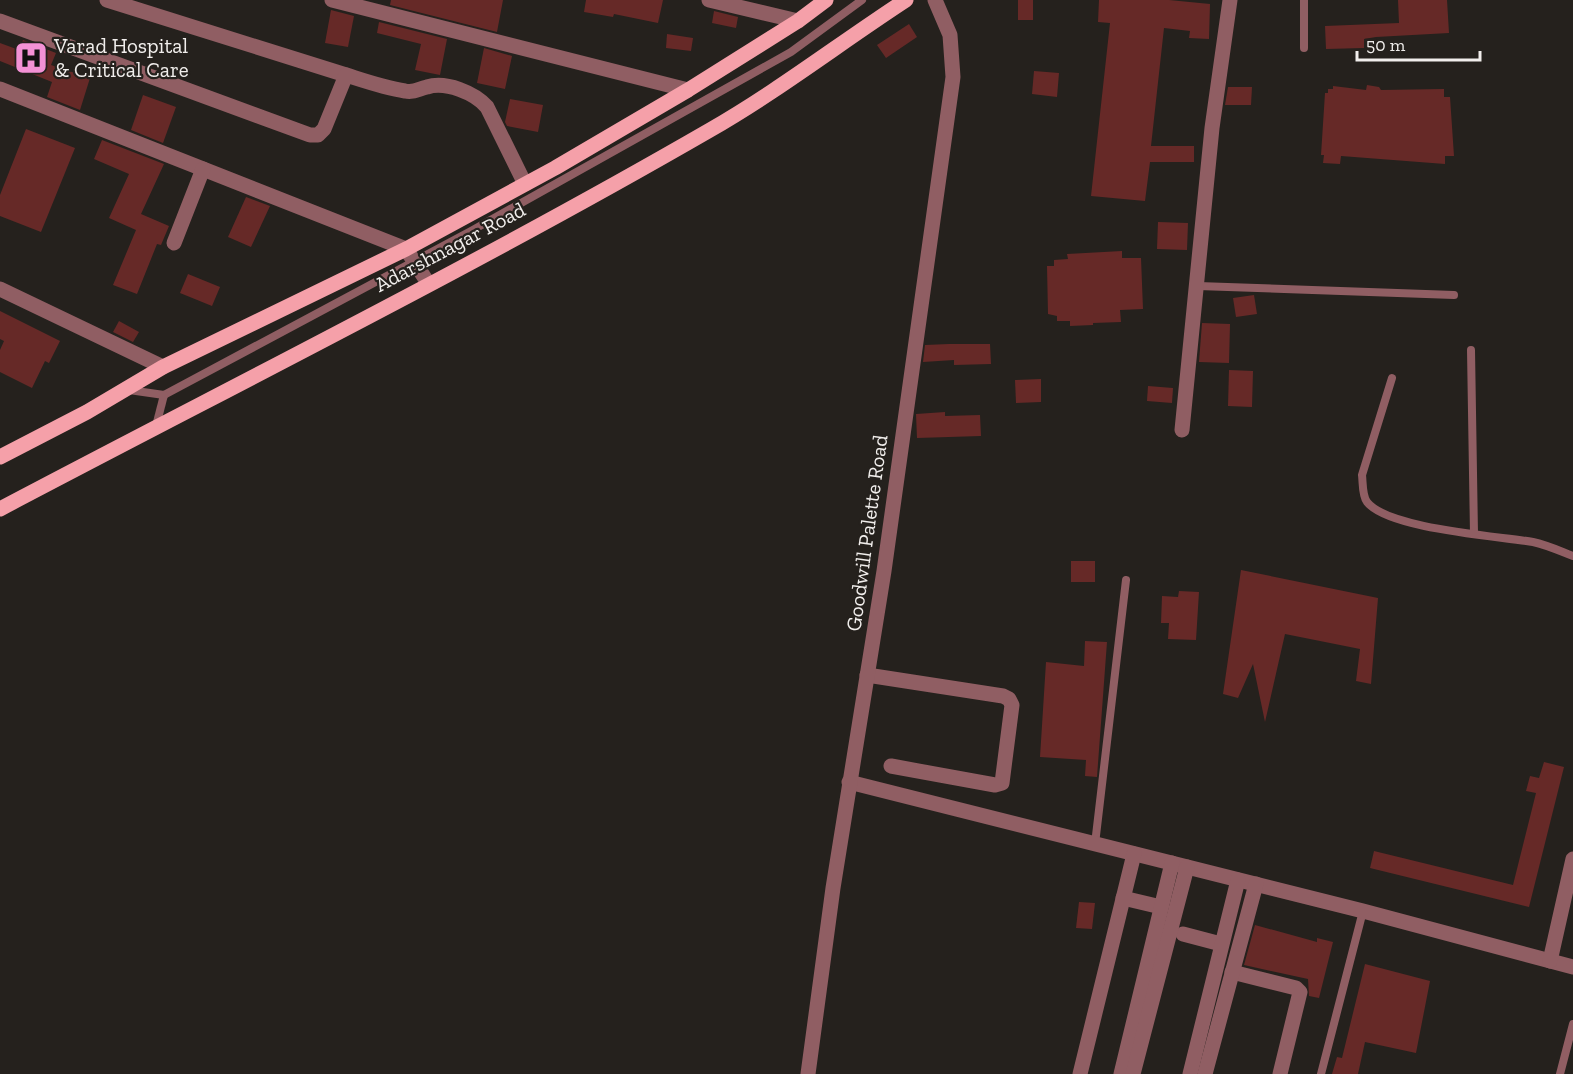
<svg xmlns="http://www.w3.org/2000/svg" width="1573" height="1074" font-family="'Zilla Slab',serif">
  <style>
    .building { fill: #662927 }
    .lines { fill: none; stroke-linecap: round; stroke-linejoin: round }
    .service { stroke: #905e63; stroke-width: 8 }
    .minor { stroke: #905e63; stroke-width: 15 }
    .primary { stroke: #f5a0a9; stroke-width: 15 }
    .labels { text-anchor: middle; stroke-width: 4.5; stroke-linejoin: round; paint-order: stroke }
    .poi-label { font-size: 21px; fill: #f1eeec; stroke: #25211d; text-anchor: start }
    .street-label { font-size: 21px; fill: #f1eeec; stroke: #25211d }
  </style>
  <rect width="100%" height="100%" fill="#25211d"/>
  <g class="building">
    <path d="M391,0H503L497,32L390,5Z"/>
    <path d="M586,0H663L658,23L614,14L613,17L584,12Z"/>
    <rect x="1018" y="0" width="15" height="20"/>
    <path d="M1099,0H1169L1210,4L1209,39L1189,38L1190,31L1164,28L1151,146H1194V162H1150L1145,201L1091,196L1110,23L1098,22Z"/>
    <path d="M1398,0H1447L1449,33L1376,37L1364,39V48L1326,49L1325,26L1399,23Z"/>
    <path d="M331,10L354,16L348,47L325,43Z"/>
    <path d="M714,11L738,17L736,28L712,23Z"/>
    <path d="M379,22L447,39L440,75L415,70L421,44L377,33Z"/>
    <path d="M909,24L917,37L886,58L877,45Z"/>
    <path d="M667,34L693,38L691,51L666,48Z"/>
    <path d="M23,40L56,53L51,65L90,78L80,110L47,97L52,82L0,61V43L19,50Z"/>
    <path d="M484,48L512,56L505,89L477,83Z"/>
    <path d="M1034,71L1059,73L1057,97L1032,94Z"/>
    <path d="M1367,85L1379,87L1381,90L1444,89V97H1450L1454,156H1445V164L1341,156L1340,164L1323,163L1324,155H1321L1325,93H1328V89H1333V86L1366,90Z"/>
    <path d="M1228,87H1252L1251,105H1225Z"/>
    <path d="M143,95L176,107L163,143L131,130Z"/>
    <path d="M510,99L543,105L538,132L507,126L505,122Z"/>
    <path d="M26,129L75,148L41,232L0,216V195Z"/>
    <path d="M102,140L164,164L141,214L169,226L161,245L157,244L137,294L113,285L136,230L109,218L129,174L94,159Z"/>
    <path d="M246,197L270,206L251,247L228,237Z"/>
    <path d="M1158,222L1188,223L1187,250L1157,249Z"/>
    <path d="M1122,251V258H1141L1143,309L1120,310L1121,322L1093,323V325L1070,326V321H1057V316L1048,314L1047,266H1054V260L1068,259L1067,254Z"/>
    <path d="M188,274L220,287L212,306L180,293Z"/>
    <path d="M1254,295L1257,314L1236,317L1233,298Z"/>
    <path d="M0,311L60,341L49,363L45,361L32,388L0,372V350L4,341L0,339Z"/>
    <path d="M119,321L139,332L133,342L113,332Z"/>
    <path d="M1202,323L1230,324L1229,363L1199,362Z"/>
    <path d="M949,344H990L991,364L954,365V360L923,362L925,345Z"/>
    <path d="M1229,370L1253,371L1252,407L1228,406Z"/>
    <path d="M1041,379V402L1016,403L1015,380Z"/>
    <path d="M1148,386L1173,388L1172,403L1147,401Z"/>
    <path d="M945,412V416L980,415L981,436L917,438L916,414Z"/>
    <rect x="1071" y="561" width="24" height="21"/>
    <path d="M1241,570L1378,598L1371,684L1356,681L1360,649L1285,634L1265,722L1253,664L1238,698L1223,694Z"/>
    <path d="M1179,591L1199,592L1196,640L1168,639L1169,623H1161L1162,596L1178,597Z"/>
    <path d="M1085,641L1107,642L1097,777L1085,776L1086,760L1040,757L1046,662L1084,666Z"/>
    <path d="M1544,762L1564,767L1529,907L1370,868L1374,851L1513,885L1536,793L1526,791L1530,776L1539,778Z"/>
    <path d="M1079,902L1095,903L1092,929L1076,928Z"/>
    <path d="M1255,925L1317,942V938L1333,942L1319,998L1309,996L1308,979L1244,965Z"/>
    <path d="M1365,964L1430,981L1416,1053L1365,1042L1358,1074H1332L1337,1057L1342,1058Z"/>
  </g>
  <g class="lines">
    <g class="service">
      <path d="M1304,0V48"/>
      <path d="M1198,286L1454,295"/>
      <path d="M1471,350L1474,534"/>
      <path d="M1392,378L1362,475C1363,483 1362,495 1367,502C1388,529 1498,536 1533,542C1547,545 1560,551 1573,556"/>
      <path d="M129,390L164,395L471,231L791,52L862,0"/>
      <path d="M156,426L164,395"/>
      <path d="M1095,844L1126,580"/>
      <path d="M1321,1074L1363,911"/>
      <path d="M1560,1074L1573,1024"/>
    </g>
    <g class="minor">
      <path d="M107,0L346,75"/>
      <path d="M332,0L688,90"/>
      <path d="M709,0L798,21"/>
      <path d="M0,21L310,135H318L324,129L346,75C365,81 385,88 405,91C415,93 418,89 427,87C446,81 475,93 487,107L525,184"/>
      <path d="M0,89L406,249L428,283"/>
      <path d="M174,243L203,169"/>
      <path d="M0,289L163,367"/>
      <path d="M1182,430L1212,128L1230,0"/>
      <path d="M867,675L1003,696L1009,699L1012,705L1002,783L995,785L891,766"/>
      <path d="M849,782L1363,911L1573,967"/>
      <path d="M1123,898L1161,907"/>
      <path d="M1183,934L1221,944"/>
      <path d="M1550,961L1573,859"/>
      <path d="M1232,972L1296,988L1300,992L1280,1074"/>
      <path d="M808,1074L833,888L884,571L953,77L950,35L935,0"/>
      <path d="M1080,1074L1134,854"/>
      <path d="M1121,1074L1172,863"/>
      <path d="M1133,1074L1187,867"/>
      <path d="M1190,1074L1238,880"/>
      <path d="M1205,1074L1256,884"/>
    </g>
    <g class="primary">
      <path d="M0,457L87,412L163,367L406,249L555,168L688,90L798,21L826,0"/>
      <path d="M0,509C237,384 478,264 710,130C778,91 840,43 906,0"/>
    </g>
  </g>
  <defs>
    <g id="hospital-square" transform="scale(1.725)"><rect x="-9" y="-9" width="18" height="18" rx="4" fill="#f391d5" stroke="#25211d"/><path d="M-5-5h3v3.5h4V-5h3V5h-3V1.5h-4V5h-3Z" fill="#111"/></g>
  </defs>
  <g fill-rule="evenodd">
    <use href="#hospital-square" x="31" y="58"/>
  </g>
  <g class="labels">
    <g class="poi-label">
      <text x="54" y="53">Varad Hospital<tspan x="54" dy="24">&amp; Critical Care</tspan></text>
    </g>
    <g class="street-label">
      <text transform="translate(450 247) rotate(-28)" y="7">Adarshnagar Road</text>
      <text transform="translate(867 533) rotate(-82)" y="7">Goodwill Palette Road</text>
    </g>
  </g>
  <path d="M1357 51v9h123v-9" fill="none" stroke="#f1eeec" stroke-width="3"/>
  <text x="1366" y="51" font-size="18" fill="#f1eeec" stroke="#25211d" stroke-width="4.5" paint-order="stroke">50 m</text>
</svg>
